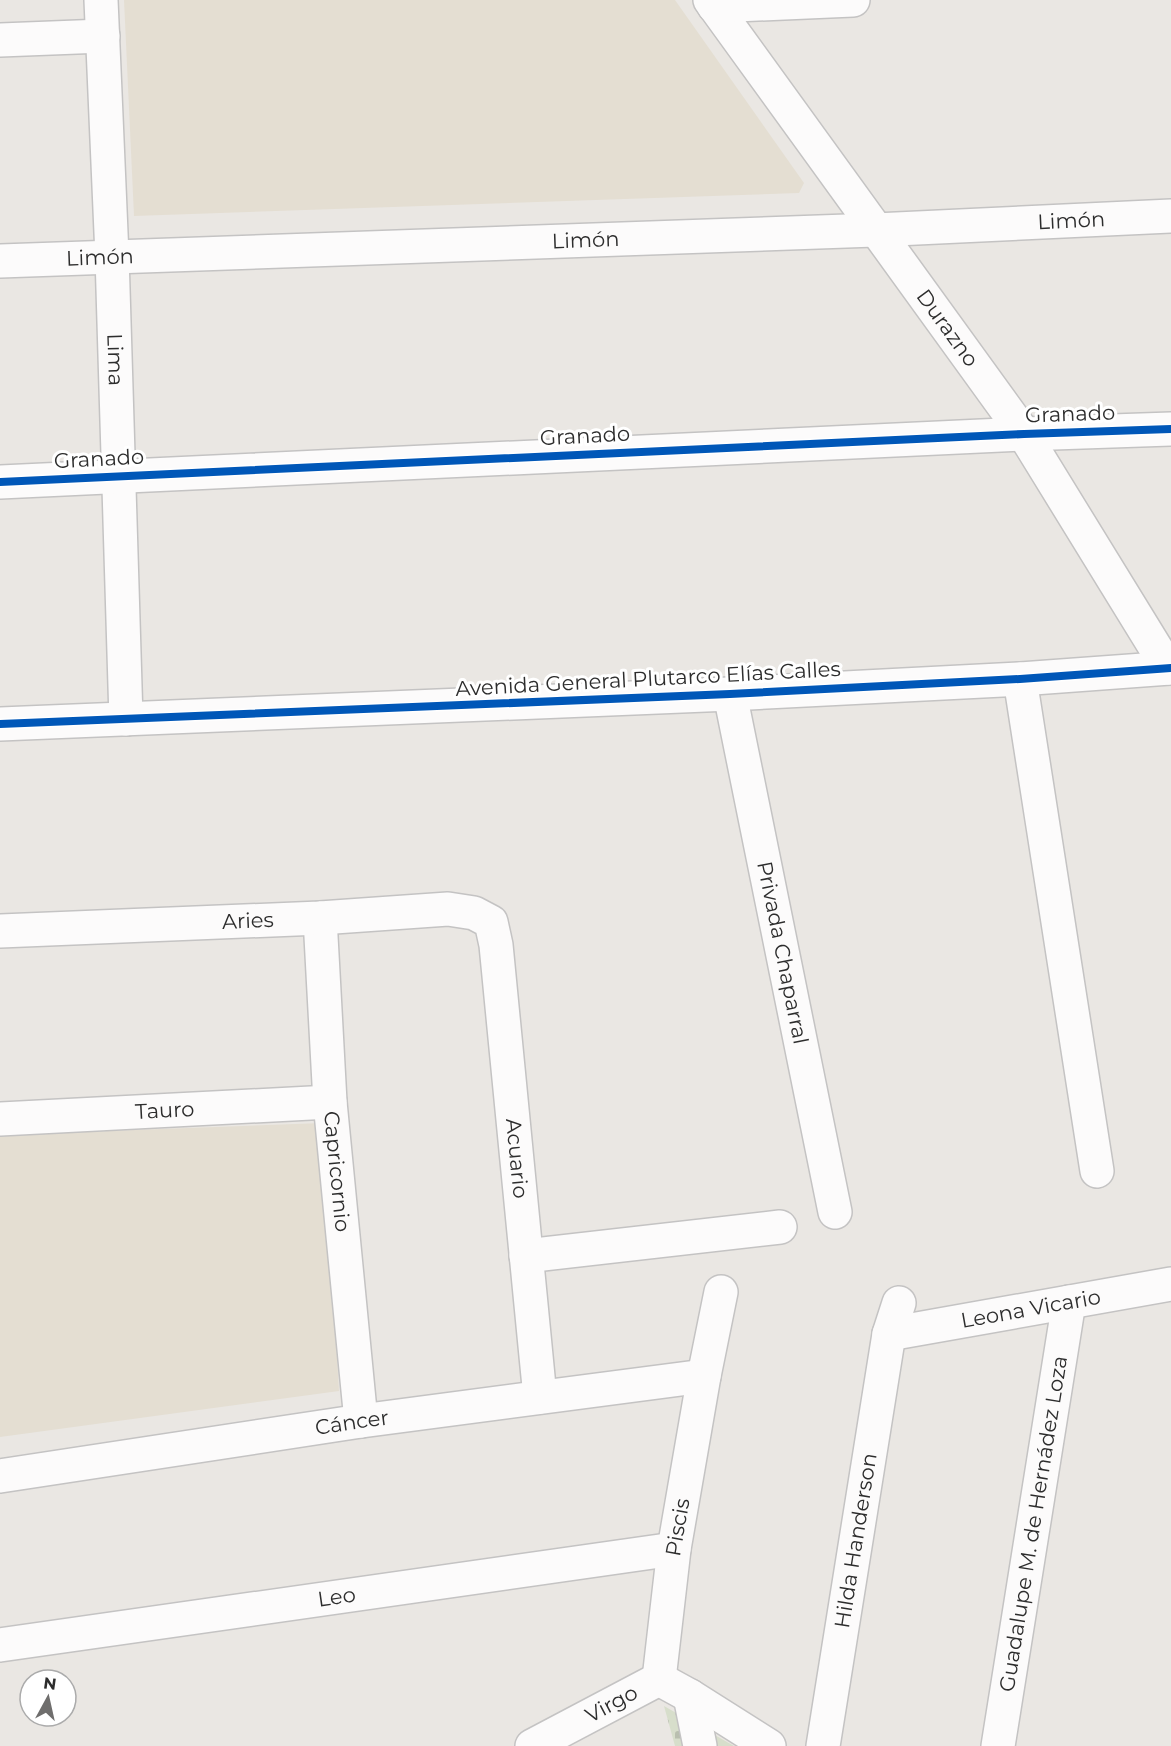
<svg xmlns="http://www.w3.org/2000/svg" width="1171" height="1746" font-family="Montserrat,sans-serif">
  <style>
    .education { fill: #e4ded2 }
    .cemetery { fill: url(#cemetery-stones) }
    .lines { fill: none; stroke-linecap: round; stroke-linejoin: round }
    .minor-casing { stroke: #c4c3c3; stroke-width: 36 }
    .minor { stroke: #fcfbfb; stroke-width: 33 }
    .cycleway-casing { stroke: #fff; stroke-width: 11 }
    .cycleway { stroke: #0057b8; stroke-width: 8 }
    .labels { text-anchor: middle; stroke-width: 6; stroke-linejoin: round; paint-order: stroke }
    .street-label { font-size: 21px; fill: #2d2d2d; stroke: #fff }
  </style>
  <defs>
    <pattern id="cemetery-stones" width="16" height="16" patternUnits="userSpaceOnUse" patternTransform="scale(1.5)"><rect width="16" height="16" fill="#d7decb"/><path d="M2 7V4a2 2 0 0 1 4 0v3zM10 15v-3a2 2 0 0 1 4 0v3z" fill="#b9bfaf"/></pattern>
  </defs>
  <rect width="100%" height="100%" fill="#eae7e3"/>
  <g class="education">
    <path d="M124,0H675L804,183L799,193L134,216Z"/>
    <path d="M323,1123L339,1391L0,1437V1135Z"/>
  </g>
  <path class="cemetery" d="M664,1706L734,1746H675Z"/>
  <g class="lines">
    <g class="minor-casing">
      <g id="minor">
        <path id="s1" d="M101,0L112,256L126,719"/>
        <path id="s2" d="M710,0L1024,434L1168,668"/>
        <path d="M714,6L853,0"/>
        <path d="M0,40L103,36"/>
        <path id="s3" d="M0,261L875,230L1171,216"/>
        <path d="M0,482L1024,434L1171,429"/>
        <path d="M1020,679L1097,1171"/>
        <path id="s4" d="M730,694L835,1212"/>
        <path d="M0,724L730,694L1020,679L1171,668"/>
        <path id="s5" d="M320,918L330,1102L361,1421"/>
        <path id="s6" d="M0,931L320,918L448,909L474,913L491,922L496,945L540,1397"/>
        <path id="s7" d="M0,1119L330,1102"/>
        <path d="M526,1256L780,1227"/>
        <path id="s8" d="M889,1334L1171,1284"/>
        <path id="s9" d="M0,1476L361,1421L704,1376"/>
        <path id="s10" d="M0,1645L674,1549"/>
        <path id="s11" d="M659,1679L674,1549L704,1376L721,1292"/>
        <path d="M659,1679L690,1696L769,1746"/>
        <path d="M690,1696L700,1746"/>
        <path id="s12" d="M532,1746L659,1679"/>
        <path id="s13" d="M823,1746L889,1334L899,1303"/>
        <path id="s14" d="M998,1746L1069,1302"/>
      </g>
    </g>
    <use href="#minor" class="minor"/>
    <g class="cycleway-casing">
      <g id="cycleway">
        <path d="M0,482L1024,434L1171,429"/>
        <path d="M0,724L730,694L1020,679L1171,668"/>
      </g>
    </g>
    <use href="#cycleway" class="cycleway"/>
  </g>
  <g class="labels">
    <g class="street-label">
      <text dy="7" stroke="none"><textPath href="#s3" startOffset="1072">Limón</textPath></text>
      <text dy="7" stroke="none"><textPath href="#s3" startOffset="586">Limón</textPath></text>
      <text dy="7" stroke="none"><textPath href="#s3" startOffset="100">Limón</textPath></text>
      <text dy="7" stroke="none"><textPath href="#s2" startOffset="405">Durazno</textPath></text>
      <text dy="7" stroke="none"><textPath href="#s1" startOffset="360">Lima</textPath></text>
      <text transform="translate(1070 414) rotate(-2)" y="7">Granado</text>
      <text transform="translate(585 436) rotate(-3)" y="7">Granado</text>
      <text transform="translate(99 459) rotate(-3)" y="7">Granado</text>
      <text transform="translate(648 679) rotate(-3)" y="7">Avenida General Plutarco Elías Calles</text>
      <text dy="7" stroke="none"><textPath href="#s6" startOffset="248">Aries</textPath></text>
      <text dy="7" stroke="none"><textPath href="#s4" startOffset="264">Privada Chaparral</textPath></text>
      <text dy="7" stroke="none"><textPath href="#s7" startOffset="165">Tauro</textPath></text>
      <text dy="7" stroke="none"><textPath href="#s6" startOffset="732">Acuario</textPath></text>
      <text dy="7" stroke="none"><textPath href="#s5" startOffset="254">Capricornio</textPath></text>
      <text dy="7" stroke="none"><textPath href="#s8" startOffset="144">Leona Vicario</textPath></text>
      <text dy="7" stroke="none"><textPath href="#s9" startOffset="356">Cáncer</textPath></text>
      <text dy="7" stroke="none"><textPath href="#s14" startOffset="225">Guadalupe M. de Hernádez Loza</textPath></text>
      <text dy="7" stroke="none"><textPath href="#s11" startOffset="153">Piscis</textPath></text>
      <text dy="7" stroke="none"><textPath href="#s13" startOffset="208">Hilda Handerson</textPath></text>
      <text dy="7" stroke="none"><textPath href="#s10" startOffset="340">Leo</textPath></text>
      <text dy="7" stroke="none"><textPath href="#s12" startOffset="90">Virgo</textPath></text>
    </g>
  </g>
  <g transform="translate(48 1698) rotate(8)"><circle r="28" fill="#ffffff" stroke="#ababab" stroke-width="1.5"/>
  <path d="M0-4.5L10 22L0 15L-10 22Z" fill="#6f6e6d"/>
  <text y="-9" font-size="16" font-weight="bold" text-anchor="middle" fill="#2d2d2d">N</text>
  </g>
</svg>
